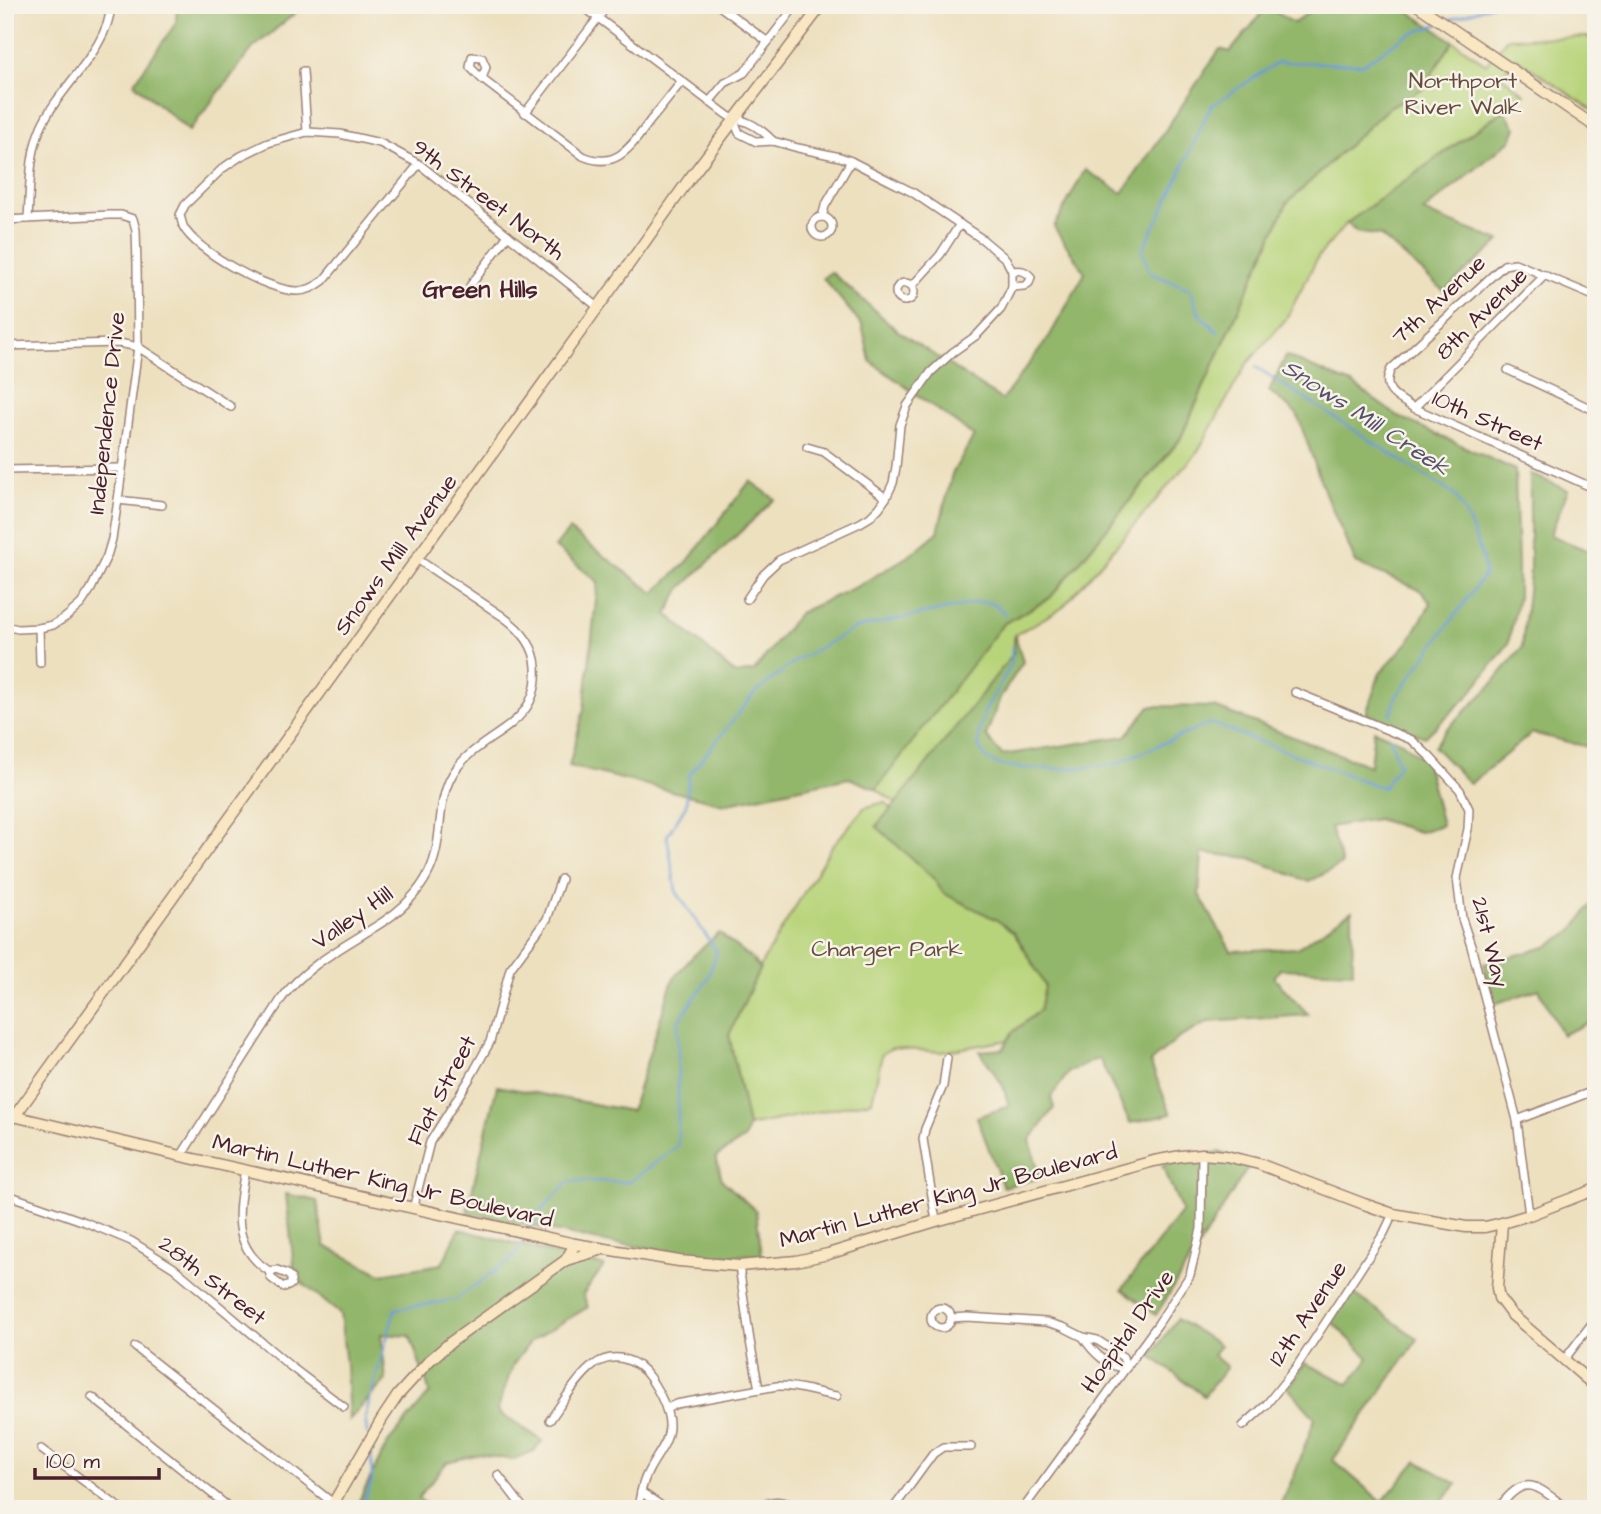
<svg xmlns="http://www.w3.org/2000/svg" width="1601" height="1514" font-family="'Architects Daughter',sans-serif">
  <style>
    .green { fill: #b8d47a; stroke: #817a52; stroke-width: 2 }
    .forest { fill: #92b66a; stroke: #6e6a4a; stroke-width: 2 }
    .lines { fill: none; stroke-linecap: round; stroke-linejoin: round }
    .stream { stroke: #6b9cd5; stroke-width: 2.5 }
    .street-casing { stroke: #9c8075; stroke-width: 10 }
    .secondary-casing { stroke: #9c8075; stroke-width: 13 }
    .street { stroke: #fff; stroke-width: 7 }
    .secondary { stroke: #f9e7c3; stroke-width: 10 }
    .labels { text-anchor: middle; stroke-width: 5; stroke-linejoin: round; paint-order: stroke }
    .park-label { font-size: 23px; fill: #664c3f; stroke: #f7f3e8 }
    .street-label { font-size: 23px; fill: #4a1f2b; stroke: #f7f3e8 }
    .neighbourhood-label { font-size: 24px; font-weight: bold; fill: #4a1f2b; stroke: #f7f3e8 }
    .water-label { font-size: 24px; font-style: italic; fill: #57516f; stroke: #f7f3e8 }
  </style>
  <rect width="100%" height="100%" fill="#f7f3e8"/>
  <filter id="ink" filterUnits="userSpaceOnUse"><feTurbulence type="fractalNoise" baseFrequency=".0143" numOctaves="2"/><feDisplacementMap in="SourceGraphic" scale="14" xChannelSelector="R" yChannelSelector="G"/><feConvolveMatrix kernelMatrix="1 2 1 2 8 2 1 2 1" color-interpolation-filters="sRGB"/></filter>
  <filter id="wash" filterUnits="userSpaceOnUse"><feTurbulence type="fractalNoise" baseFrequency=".00686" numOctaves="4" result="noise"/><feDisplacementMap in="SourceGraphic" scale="28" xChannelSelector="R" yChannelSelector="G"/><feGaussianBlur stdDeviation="1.57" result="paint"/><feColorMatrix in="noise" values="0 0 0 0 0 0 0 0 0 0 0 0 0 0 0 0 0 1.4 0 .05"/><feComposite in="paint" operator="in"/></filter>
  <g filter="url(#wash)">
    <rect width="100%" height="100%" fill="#ede0bf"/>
    <g class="green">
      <path d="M1596,37V112L1516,58L1501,76L1525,94L1347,223L1318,257L1286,319L1246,365L1197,453L1062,608L1015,635L1013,654L956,730L896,803L876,789L966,670L1003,624L1050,598L1180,440L1287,203L1389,107L1422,89L1453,41L1486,64L1507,38Z"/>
      <path d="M885,802L997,920L1013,932L1058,1003L1014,1039L941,1052L892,1048L882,1054L872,1101L748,1126L729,1035L764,959L830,849L864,808Z"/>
    </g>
    <g class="forest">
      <path d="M177,5H305L253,48L189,131L134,83L176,23Z"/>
      <path d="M1318,5H1399L1453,41L1422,89L1389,107L1287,203L1180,439L1050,598L1003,624L876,789L849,778L724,804L569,766L584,709L598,582L555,547L569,530L654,593L687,562L750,481L775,499L680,589L667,614L735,674L754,671L799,613L858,586L910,555L938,532L952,474L974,436L870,361L862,325L823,278L831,272L898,331L1002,400L1049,337L1085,273L1054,227L1085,170L1123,193L1220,49L1230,52L1267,7L1294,23Z"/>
      <path d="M1504,110L1516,128L1511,140L1423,212L1500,241L1444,291L1381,236L1356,232L1347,223Z"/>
      <path d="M1286,356L1354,385L1397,416L1515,470L1518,565V598L1508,644L1468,696L1425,737L1366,714L1380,673L1409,641L1431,603L1420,590L1356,563L1325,493L1297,414L1269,391Z"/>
      <path d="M1530,474L1568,490L1550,535L1596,554V785L1588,747L1532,733L1470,784L1434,747L1446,730L1489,688L1522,647L1530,572Z"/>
      <path d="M1015,635L1023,662L1000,698L986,736L1002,755L1126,736L1150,706L1214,707L1370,766L1374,730L1402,742L1426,762L1442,825L1419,832L1377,819L1330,827L1342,864L1309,882L1250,858L1202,853L1199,894L1231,951L1297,948L1352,911L1353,972L1280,969L1274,978L1309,1015L1208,1022L1179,1038L1150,1062L1171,1114L1130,1123L1099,1058L1069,1072L1051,1097L1054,1108L1030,1140L1040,1178L1003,1187L977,1117L1009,1106L1003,1086L980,1051L1003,1049L1012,1033L1040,1010L1045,986L1024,948L1013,932L997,920L943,893L934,879L876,826L896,803L1013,654Z"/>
      <path d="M1596,899V1028L1592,1021L1562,1035L1539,989L1494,1004L1484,964L1546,947L1572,931Z"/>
      <path d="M719,933L752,959L760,968L729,1035L748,1126L745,1138L716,1157L722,1180L756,1211L762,1255L711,1256L604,1242L467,1212L497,1086L631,1111L673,979L693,956Z"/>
      <path d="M1219,1152L1250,1164L1156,1315L1122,1289L1182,1211L1162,1165Z"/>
      <path d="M286,1194L317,1201L325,1246L381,1274L442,1264L459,1229L604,1266L583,1294L588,1307L531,1341L513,1365L497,1411L543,1441L534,1451L513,1460L479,1454L447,1462L418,1498L431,1509H355L387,1444L430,1393L410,1336L381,1334L386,1380L349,1420L346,1365L340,1314L295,1277Z"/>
      <path d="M1352,1292L1418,1339L1333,1460L1382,1502L1417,1461L1457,1484L1435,1509H1278L1294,1476L1315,1418L1288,1388L1305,1363L1349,1384L1369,1358L1332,1322Z"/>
      <path d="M1177,1319L1220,1345L1213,1355L1227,1367L1204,1396L1151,1356Z"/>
    </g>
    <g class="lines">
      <g class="stream">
        <path d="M1449,20L1492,5"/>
        <path d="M1218,332L1199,314L1190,289L1150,273L1142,251L1171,193L1211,106L1278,62L1363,64L1405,36L1439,24"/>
        <path d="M1256,367L1452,493C1463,502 1481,550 1484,566C1485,570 1484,572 1483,577L1396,697L1391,715"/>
        <path d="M1012,647L1011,665L985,711L979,732V748L987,759L999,765L1024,768L1064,769L1113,765L1210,723L1383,788L1399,765L1390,738"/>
        <path d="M529,1230L539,1213L569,1181L629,1182L678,1146V1022L707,980L717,952L676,891L667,836L686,805L689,775L754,694L795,661L856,628L980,602C993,602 999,606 1006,616"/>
        <path d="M367,1433L365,1417L395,1309L455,1300L513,1258L526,1236"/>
        <path d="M361,1509L372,1480L371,1450"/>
      </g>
    </g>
  </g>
  <g filter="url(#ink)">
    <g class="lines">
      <g class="street-casing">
        <g id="street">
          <path d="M581,5L727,115C734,120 741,119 749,123C758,127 766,134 773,141"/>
          <path d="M718,5L768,42"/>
          <path d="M303,71L307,132"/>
          <path d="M482,79L486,67L482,58L472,57L470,67L482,79L583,156C617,171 632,145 650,121C661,108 671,95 682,81"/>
          <path d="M709,102L725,83L744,73L796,5"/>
          <path d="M525,113L608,5"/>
          <path d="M734,120L739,133L757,142L773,141L798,148L840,157L851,161L886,179L912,192L982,239L1006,259L1012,271V287L1001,309L977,335L953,352L931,372L907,406L900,425L896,467L893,483L886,498L879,508L870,517L860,523L779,560L763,575L747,599"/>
          <path d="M419,164L323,281C315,287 308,291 298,291C270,292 195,251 183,226C182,222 181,219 180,215L185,205L223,168L241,156L268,143L307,132L340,134L380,143L419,164L598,307"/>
          <path d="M822,217L825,206L851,161"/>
          <circle cx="822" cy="227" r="10"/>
          <path d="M28,219C30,189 29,155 41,127C58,88 109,49 111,5"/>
          <path d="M5,220L110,215H121L133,219L136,230L137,265L138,347L118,500L112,539L107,556L91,589L81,604L66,617L53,625L39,628L18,629L5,626"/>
          <circle cx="905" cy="292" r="9"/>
          <path d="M470,286L508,235"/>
          <path d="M912,286L940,255L960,224"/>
          <path d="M1012,287L1024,286L1029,283L1031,277C1025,270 1021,270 1012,271"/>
          <path d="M1596,297L1515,263L1504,265L1391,369C1380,391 1398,398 1414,408L1591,487H1596"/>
          <path d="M5,346L119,343L138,347L231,407"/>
          <path d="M1508,370L1596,411"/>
          <path d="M1414,408L1545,275"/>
          <path d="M807,447L824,452L886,498"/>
          <path d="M5,470L121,468"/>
          <path d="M118,500L162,505"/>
          <path d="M39,628L40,663"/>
          <path d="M1295,692L1412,740L1431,758L1460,790L1469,809L1468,829L1457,878L1462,919L1471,946L1517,1120L1529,1215"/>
          <path d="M1517,1120L1596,1090"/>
          <path d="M5,1129L14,1117"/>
          <path d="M181,1156L282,998C304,968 338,950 370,930C385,921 399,912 411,898C424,884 434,865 437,846C441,823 440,800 450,779C473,732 541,732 536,667C535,645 519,628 502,616L417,559"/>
          <path d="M245,1170C238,1209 230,1246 269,1271"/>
          <path d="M5,1194L85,1222L131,1241L174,1268L290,1366L344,1407"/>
          <path d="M413,1209L430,1142L470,1078L490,1042L510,969L547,919L561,879"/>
          <path d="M936,1221L923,1139L925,1129L943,1086L947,1058"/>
          <path d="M739,1266L750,1341L759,1389"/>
          <path d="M277,1270L287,1274L291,1278V1284L288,1286L283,1287L271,1278L269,1271Z"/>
          <circle cx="941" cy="1318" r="10"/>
          <path d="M951,1318L967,1317L1046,1322L1063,1327L1083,1337L1097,1340L1123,1357L1126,1368C1108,1368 1092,1351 1083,1337"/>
          <path d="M135,1347L333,1503"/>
          <path d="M1564,1360L1596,1318"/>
          <path d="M92,1397L231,1509"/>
          <path d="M666,1409L676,1404L777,1386C798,1385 816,1393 837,1396"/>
          <path d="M550,1420C561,1405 579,1375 594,1365C614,1351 637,1359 650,1378C658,1390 668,1408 669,1423C670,1443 656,1455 648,1472C642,1483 640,1496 638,1509"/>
          <path d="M1243,1426L1266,1405L1297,1366L1384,1233L1393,1214"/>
          <path d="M41,1449L121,1509"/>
          <path d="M498,1475L524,1509"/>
          <path d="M641,1492L666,1509"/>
          <path d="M753,1509C771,1498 784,1500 802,1509"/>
          <path d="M893,1509L933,1454L943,1447H971"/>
          <path d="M1023,1509L1158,1324L1190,1275L1201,1229L1202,1154"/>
          <path d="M1498,1509C1526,1471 1536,1486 1568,1509"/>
        </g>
      </g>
      <g class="secondary-casing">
        <g id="secondary">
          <path d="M1417,5L1596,127"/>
          <path d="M5,1114L181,1156L575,1244L679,1261L739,1266L796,1261L828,1254L936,1221L1154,1161L1181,1156L1202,1154L1226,1156L1259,1164L1364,1204L1393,1214L1466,1227H1485L1502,1223L1529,1215L1596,1189"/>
          <path d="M14,1117L617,281L690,178L822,5"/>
          <path d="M1502,1223L1497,1288L1499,1298L1511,1314L1596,1387"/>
          <path d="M566,1260L600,1250"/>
          <path d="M330,1509L382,1419L398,1395L430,1360L451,1342L566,1260L575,1244"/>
        </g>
      </g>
      <use href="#street" class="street"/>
      <use href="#secondary" class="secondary"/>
    </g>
  </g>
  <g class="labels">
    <g class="park-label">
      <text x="1463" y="88">Northport<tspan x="1463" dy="26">River Walk</tspan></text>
      <text x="887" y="956">Charger Park</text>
    </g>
    <g class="street-label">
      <text transform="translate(489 199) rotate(37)" y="8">9th Street North</text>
      <text transform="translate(1438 299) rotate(-43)" y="8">7th Avenue</text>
      <text transform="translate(1481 313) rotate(-45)" y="8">8th Avenue</text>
      <text transform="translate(106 413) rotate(-84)" y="8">Independence Drive</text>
      <text transform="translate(1488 420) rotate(24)" y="8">10th Street</text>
      <text transform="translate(395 554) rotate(-54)" y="8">Snows Mill Avenue</text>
      <text transform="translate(352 917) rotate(-35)" y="8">Valley Hill</text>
      <text transform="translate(1491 942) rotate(76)" y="8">21st Way</text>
      <text transform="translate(441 1090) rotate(-62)" y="8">Flat Street</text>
      <text transform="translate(383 1180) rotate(13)" y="8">Martin Luther King Jr Boulevard</text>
      <text transform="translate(948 1195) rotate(-15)" y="8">Martin Luther King Jr Boulevard</text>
      <text transform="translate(213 1280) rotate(38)" y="8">28th Street</text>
      <text transform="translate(1307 1313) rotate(-56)" y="8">12th Avenue</text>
      <text transform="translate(1127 1331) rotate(-55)" y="8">Hospital Drive</text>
    </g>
    <g class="neighbourhood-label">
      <text x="480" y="297">Green Hills</text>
    </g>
    <g class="water-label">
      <text transform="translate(1366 417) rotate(33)" y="8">Snows Mill Creek</text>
    </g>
  </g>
  <rect width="1601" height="1514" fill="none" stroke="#f7f3e8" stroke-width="28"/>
  <path d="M35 1468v10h124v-10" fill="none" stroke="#4a1f2b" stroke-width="3.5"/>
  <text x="46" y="1468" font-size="21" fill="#4a1f2b" stroke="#f7f3e8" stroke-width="5" paint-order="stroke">100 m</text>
</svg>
